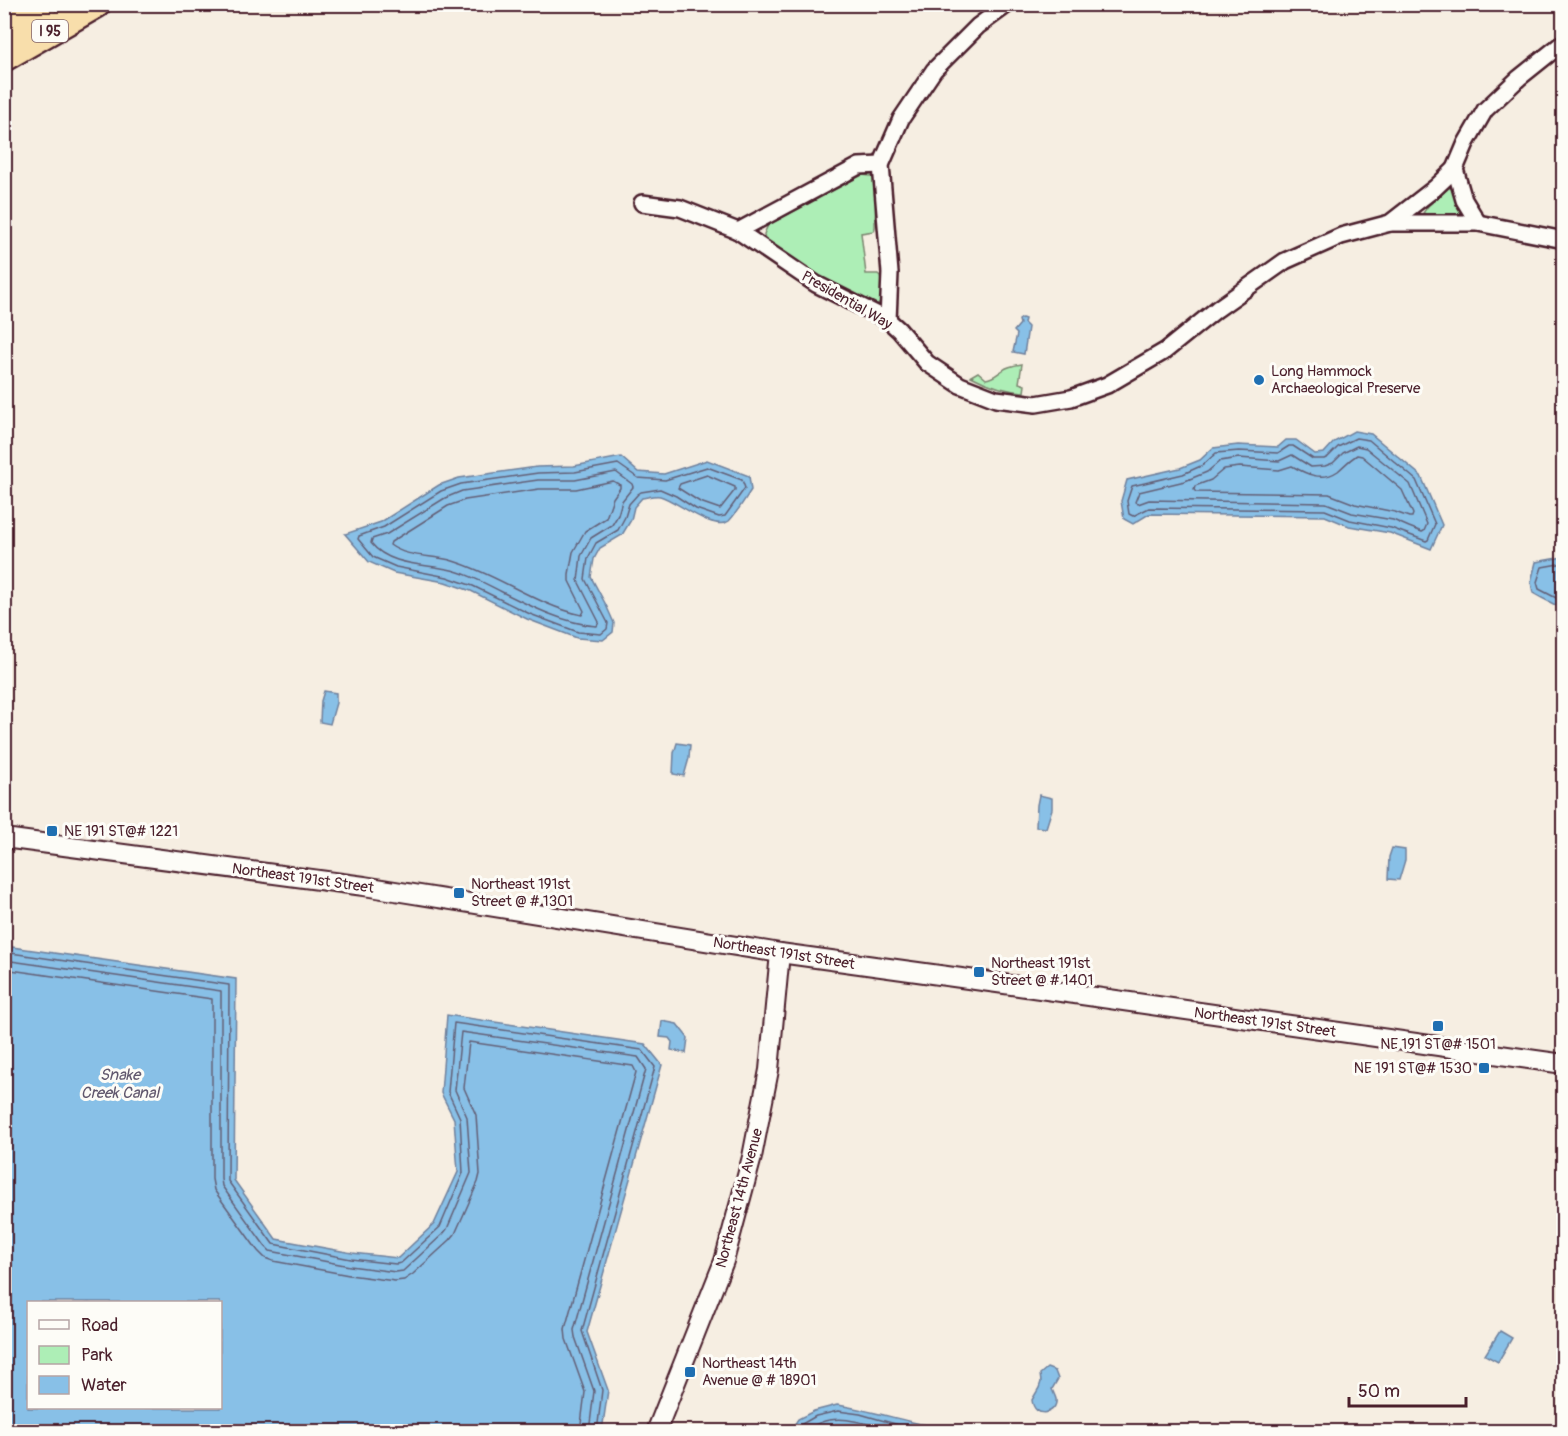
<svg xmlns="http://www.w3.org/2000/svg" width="1568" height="1436" font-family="Pangolin,sans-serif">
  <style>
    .green { fill: #adeeb6; stroke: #7c8670; stroke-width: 1.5 }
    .water { fill: #88c0e7; stroke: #6f809c; stroke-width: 1.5; fill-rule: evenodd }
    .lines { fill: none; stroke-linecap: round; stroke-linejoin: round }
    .shore { stroke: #635f76; stroke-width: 1.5 }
    .minor-casing { stroke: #4a1f2b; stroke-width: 20 }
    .tertiary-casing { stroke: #4a1f2b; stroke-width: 22 }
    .motorway-casing { stroke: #4a1f2b; stroke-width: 32 }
    .minor { stroke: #fdfcf7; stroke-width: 15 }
    .tertiary { stroke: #fdfcf7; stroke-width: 18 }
    .motorway { stroke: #f8deab; stroke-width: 27 }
    .poi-dot { fill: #1f6fb2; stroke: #fdfcf7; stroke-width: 2 }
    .labels { text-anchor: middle; stroke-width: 6; stroke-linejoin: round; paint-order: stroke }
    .shield { fill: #fdfcf7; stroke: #806168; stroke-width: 1.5 }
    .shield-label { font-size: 14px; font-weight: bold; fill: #4a1f2b }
    .street-label { font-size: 15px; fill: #4a1f2b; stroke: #fdfcf7 }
    .poi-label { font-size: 15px; fill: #4a1f2b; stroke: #fdfcf7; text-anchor: start }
    .water-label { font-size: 16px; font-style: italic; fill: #60576d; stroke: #fdfcf7 }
  </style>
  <rect width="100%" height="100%" fill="#f6eee2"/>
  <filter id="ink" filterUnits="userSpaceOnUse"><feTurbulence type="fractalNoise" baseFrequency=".0167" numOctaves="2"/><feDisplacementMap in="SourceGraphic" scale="12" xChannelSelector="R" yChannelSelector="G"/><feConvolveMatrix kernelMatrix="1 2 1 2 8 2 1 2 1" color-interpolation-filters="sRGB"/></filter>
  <g filter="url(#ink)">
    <g class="green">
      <path d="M862,175L871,176L875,180L876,187L875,227L874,231L861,233L866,274H878L880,276C883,290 887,309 867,304L803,269L765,240L764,234L768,225Z"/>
      <path d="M1449,188H1451L1461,211V214L1429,215L1423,213L1428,206Z"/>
      <path d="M1022,364L1019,383L1025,385L1024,392C1005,391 988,385 971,376L978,372L986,379C994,378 997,374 1003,370C1008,366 1016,365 1022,364Z"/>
    </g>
    <g class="water">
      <path d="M1022,318L1025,319L1024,323L1028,327L1024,354L1013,352L1017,334L1014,331L1020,324L1019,320Z"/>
      <path d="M1354,431L1371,434L1421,476L1442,525L1431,549L1390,533L1349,526L1325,516L1149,514L1133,524L1124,519L1121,501L1127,480L1180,468L1200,460L1213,448L1238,445L1278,447L1286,440H1296L1315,454L1324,453L1334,442Z"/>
      <path d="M621,457L638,472L664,474L707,460L749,476L751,490C745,499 736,514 729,521C714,533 676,500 660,496C655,495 648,497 642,498L634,507L631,520L622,535L600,548L594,559L591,577L606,605L614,623L613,632L603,640L577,638L527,619L471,591L445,582L394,573L369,562L345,534L381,522L439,485L459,478L537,467L574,466Z"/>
      <path d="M1563,557H1564L1563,609L1542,598L1533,593L1531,582L1536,562Z"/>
      <path d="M324,691L336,693V703L330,724L320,722L321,701Z"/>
      <path d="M677,743L690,745L689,758L684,776L673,774L674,753Z"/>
      <path d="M1039,795L1052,798V809L1046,828L1036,827L1037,805Z"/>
      <path d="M1392,848L1405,850V860L1399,880L1388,879L1389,857Z"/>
      <path d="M5,946L236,979L234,1180L276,1239L352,1253L398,1258L434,1224L458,1172L454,1119L441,1093L447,1015L645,1044L662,1065L587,1332L608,1390L602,1431H5ZM28,1302H220V1408H28Z"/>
      <path d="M662,1021L677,1024L688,1038L686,1053L671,1050L672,1042L669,1038L660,1037Z"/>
      <path d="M1500,1331L1512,1338L1498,1362L1485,1355Z"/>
      <path d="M1047,1368L1055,1371L1058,1379L1052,1389C1053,1392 1055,1395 1056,1399C1058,1414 1034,1420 1032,1400L1039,1388L1041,1382L1040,1374Z"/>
      <path d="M837,1405C863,1409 887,1416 912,1422C926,1426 940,1425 954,1431H790L798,1419L814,1411Z"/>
    </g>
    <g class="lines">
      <g class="shore">
        <path d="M1356,438L1369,440L1416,480L1435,524L1428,540L1426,541L1391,528L1350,520L1325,510L1149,508L1133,516L1129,514L1127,501L1132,486L1183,474L1203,465L1216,453L1239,451L1278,453L1289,446H1293L1313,459H1324L1328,457L1338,447Z"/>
        <path d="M1357,446L1366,448L1410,484L1427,524L1424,531L1422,532L1409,527L1393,520L1352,513L1326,503L1149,500L1138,504L1135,502L1139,492L1185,481L1207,472L1220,461L1239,458L1279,461L1292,455L1311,467L1325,466L1333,463L1343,453Z"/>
        <path d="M1357,455L1362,456L1402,490L1413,514L1412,517H1409L1395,512L1355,504L1329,494L1196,492L1194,490L1195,486L1211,480L1224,469L1240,467L1279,470L1292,466C1306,474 1322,482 1338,471C1345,465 1349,460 1357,455Z"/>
        <path d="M618,464L638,478L665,480L707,467L742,480L745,488L725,516L719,517L696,509L676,496L660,489L641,492L638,494L629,504L625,517L618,530L596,543L588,558L585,579L608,623L607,629L601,634L578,632L530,614L473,586L447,577L396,567L373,557L358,539L359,536L384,527L441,491L461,484L538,473L575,472Z"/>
        <path d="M616,472L632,484L633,487L622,501L618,515L612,525L591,538L581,556L578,581L599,622L597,626C566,624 530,606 502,592C484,583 467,573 447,569C422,564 388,565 371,543L372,539L387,534L445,498L462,491L538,480H575Z"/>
        <path d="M707,475L735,487V490L720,509L700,502L678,488L680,484Z"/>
        <path d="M613,481L620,485V488L613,498L606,518L585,531L573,552L569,574V581L584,611L582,615C536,605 497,574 453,561C433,555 407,558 390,545L391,542L448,506L465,500L539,489H576Z"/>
        <path d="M1564,563L1542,567L1537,582L1539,589L1564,602"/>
        <path d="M4,952L229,985L228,1181L273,1244L351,1259L396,1264L401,1263L440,1227L463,1173L460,1118L448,1092L454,1023L642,1050L655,1067L582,1331L602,1390L597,1432"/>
        <path d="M4,960L221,991V1179L222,1186L265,1246L270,1251L350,1266L396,1272L403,1271L443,1234L447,1229L471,1173L467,1117L455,1090L461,1032L638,1057L646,1069L574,1330L575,1337L594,1391L589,1432"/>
        <path d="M4,969L212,999V1179L214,1190L258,1251L265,1258L273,1261L349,1275L395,1281L404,1280L413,1274L450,1240L455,1234L478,1182L480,1174L476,1115L464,1088L469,1042L633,1066L636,1072L565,1329L566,1339L585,1392L580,1432"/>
        <path d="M797,1432L802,1424L816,1416L838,1411L860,1414L913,1429L932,1432"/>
        <path d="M806,1432C830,1408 867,1424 894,1432"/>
      </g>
      <g class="minor-casing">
        <g id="minor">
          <path d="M642,203L680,208L738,231L816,284L888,320L899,330L927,363L960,385L996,399L1036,404L1071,398L1107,385L1165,351L1217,309L1285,261L1341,236L1390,223L1435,188L1455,169"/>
          <path d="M1390,223H1478L1564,240"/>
          <path d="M1478,223L1464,200L1455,169L1466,143L1485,110L1519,78L1564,42"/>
          <path d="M738,231L859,166L881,165"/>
          <path d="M888,320L890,273L881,165L901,119L934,70L978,26L1008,4"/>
        </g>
      </g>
      <g class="tertiary-casing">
        <g id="tertiary">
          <path d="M4,838L364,886L780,953L990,982L1564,1064"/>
          <path d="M656,1432L724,1261L752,1157L769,1070L780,953"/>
        </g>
      </g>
      <g class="motorway-casing">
        <g id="motorway">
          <path d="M4,27L44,4"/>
          <path d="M4,57L96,4"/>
        </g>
      </g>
      <use href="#minor" class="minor"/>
      <use href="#tertiary" class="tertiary"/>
      <use href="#motorway" class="motorway"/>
    </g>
  </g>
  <g class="poi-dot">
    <circle cx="1259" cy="380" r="6"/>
    <rect x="46" y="825" width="12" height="12" rx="3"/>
    <rect x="453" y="887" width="12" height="12" rx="3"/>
    <rect x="973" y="966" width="12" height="12" rx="3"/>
    <rect x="1432" y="1020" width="12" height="12" rx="3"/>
    <rect x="1478" y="1062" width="12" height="12" rx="3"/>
    <rect x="684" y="1366" width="12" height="12" rx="3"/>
  </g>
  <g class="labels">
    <rect class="shield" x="32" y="20" width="36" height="22" rx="4.5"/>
    <g class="shield-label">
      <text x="50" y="36">I 95</text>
    </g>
    <g class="street-label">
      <text transform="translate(847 300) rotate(30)" y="5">Presidential Way</text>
      <text transform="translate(303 878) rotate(8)" y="5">Northeast 191st Street</text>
      <text transform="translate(784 953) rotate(9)" y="5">Northeast 191st Street</text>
      <text transform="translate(1265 1022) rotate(8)" y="5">Northeast 191st Street</text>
      <text transform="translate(739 1198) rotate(-75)" y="5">Northeast 14th Avenue</text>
    </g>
    <g class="poi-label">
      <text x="1271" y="376">Long Hammock<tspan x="1271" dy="17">Archaeological Preserve</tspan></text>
      <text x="64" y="836">NE 191 ST@# 1221</text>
      <text x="471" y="889">Northeast 191st<tspan x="471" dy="17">Street @ # 1301</tspan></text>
      <text x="991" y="968">Northeast 191st<tspan x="991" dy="17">Street @ # 1401</tspan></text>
      <text x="1438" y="1049" text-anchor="middle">NE 191 ST@# 1501</text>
      <text x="1472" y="1073" text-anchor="end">NE 191 ST@# 1530</text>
      <text x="702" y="1368">Northeast 14th<tspan x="702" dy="17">Avenue @ # 18901</tspan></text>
    </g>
    <g class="water-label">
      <text x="120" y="1080">Snake<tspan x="120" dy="18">Creek Canal</tspan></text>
    </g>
  </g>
  <rect width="1568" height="1436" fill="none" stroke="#fdfcf7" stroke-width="24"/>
  <rect x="12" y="12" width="1544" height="1412" fill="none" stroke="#4a1f2b" stroke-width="2" filter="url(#ink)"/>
  <rect x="27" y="1301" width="195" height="108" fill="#fdfcf7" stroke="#b5a4a5" stroke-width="1.5"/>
  <rect x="39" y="1320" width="30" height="9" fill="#fdfcf7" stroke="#b5a4a5" stroke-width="1.5"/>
  <text x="81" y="1331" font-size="18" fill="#4a1f2b">Road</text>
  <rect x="39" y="1346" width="30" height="18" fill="#adeeb6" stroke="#b5a4a5" stroke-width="1.5"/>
  <text x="81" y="1361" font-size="18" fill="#4a1f2b">Park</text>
  <rect x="39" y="1376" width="30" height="18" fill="#88c0e7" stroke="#b5a4a5" stroke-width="1.5"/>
  <text x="81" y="1391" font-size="18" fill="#4a1f2b">Water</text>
  <path d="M1349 1397v9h117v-9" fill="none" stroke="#4a1f2b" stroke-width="3"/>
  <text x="1358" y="1397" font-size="18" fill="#4a1f2b" stroke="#fdfcf7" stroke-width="4.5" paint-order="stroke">50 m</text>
</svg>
